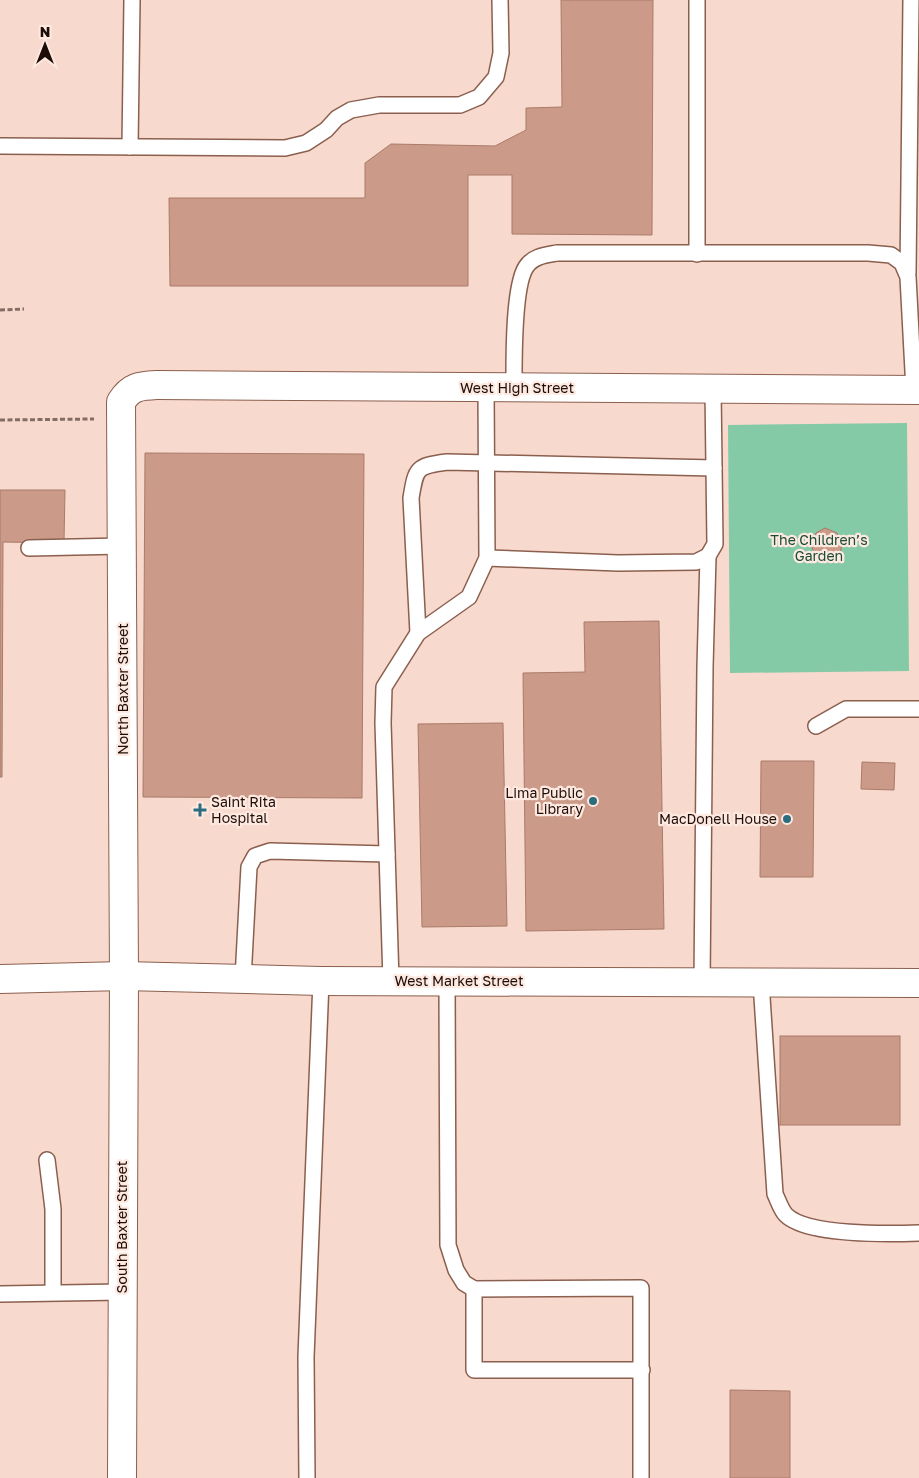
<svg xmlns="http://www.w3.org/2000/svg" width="919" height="1478" font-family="'Golos Text',sans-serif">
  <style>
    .green { fill: #84caa6 }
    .building { fill: #cb9a88; stroke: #aa7b6a }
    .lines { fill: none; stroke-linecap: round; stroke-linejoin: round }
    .service-casing { stroke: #8b5f4e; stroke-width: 18 }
    .minor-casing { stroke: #8b5f4e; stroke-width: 30 }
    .tertiary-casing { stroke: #8b5f4e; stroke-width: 30 }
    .path { stroke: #846d64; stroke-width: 3; stroke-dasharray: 5 2.5; stroke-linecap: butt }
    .service { stroke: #fff; stroke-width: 15 }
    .minor { stroke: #fff; stroke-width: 28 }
    .tertiary { stroke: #fff; stroke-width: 28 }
    .poi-dot { fill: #2b6c7f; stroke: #fee9e1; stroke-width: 2 }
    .labels { text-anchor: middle; stroke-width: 4.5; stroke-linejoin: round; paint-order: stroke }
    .street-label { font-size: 14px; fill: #1e0d07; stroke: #fee9e1 }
    .park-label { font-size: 14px; fill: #184c35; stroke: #fee9e1 }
    .poi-label { font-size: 14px; fill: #1e0d07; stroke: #fee9e1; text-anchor: end }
  </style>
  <rect width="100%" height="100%" fill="#f8d9cd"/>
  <path class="green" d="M907,423L909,671L730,673L728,425Z"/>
  <g class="building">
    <path d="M561,0H653L652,235L512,234V175H468V286H170L169,198H365V163L391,144L495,146L526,130V108L562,107Z"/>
    <path d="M145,453L364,454L362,798L143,797Z"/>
    <path d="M0,490H65L64,543L3,542L2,777H0Z"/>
    <path d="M825,528L837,533L842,543L840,556L827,562L816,555L811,546L816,533Z"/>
    <path d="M659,621L664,929L526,931L523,673L585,672L584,622Z"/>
    <path d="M503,723L507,926L422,927L418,724Z"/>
    <path d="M761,761H814L813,877H760Z"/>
    <path d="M862,762L895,763L894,790L861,789Z"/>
    <rect x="780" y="1036" width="120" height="89"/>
    <path d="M730,1390L790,1391V1478H730Z"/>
  </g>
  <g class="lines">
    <g class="service-casing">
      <g id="service">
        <path d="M0,146L285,148L306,143L326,130L337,118L351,110L379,105H460L479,97L496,77L501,53L500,0"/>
        <path d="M130,147L132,0"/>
        <path d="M697,254V0"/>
        <path d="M908,273L911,0"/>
        <path d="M514,388C514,362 513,287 526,267C533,256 546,255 557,253H868L891,255L902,263L908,277L914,390"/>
        <path d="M29,548L122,546"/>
        <path d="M487,558L618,563L696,562L708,556L715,544L713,389"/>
        <path d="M418,633L411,498C416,468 416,466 447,462L714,468"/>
        <path d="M816,726L846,709H919"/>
        <path d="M243,979L249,867L255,856L270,851L387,854"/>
        <path d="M391,981L383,723L384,687L418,633L469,597L487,558L486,388"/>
        <path d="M447,981L448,1245L456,1270L464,1283L474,1289"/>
        <path d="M702,982L705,667L708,556"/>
        <path d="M761,982L775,1194C778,1200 781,1210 786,1215C807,1236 890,1234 919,1233"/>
        <path d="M47,1160L53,1209V1292"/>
        <path d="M0,1294L122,1292"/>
        <path d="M307,1478L306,1357L321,981"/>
        <path d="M641,1478V1288L474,1289V1370H642"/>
      </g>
    </g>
    <g class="minor-casing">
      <path id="minor" d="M122,1478L124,976L121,402C131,386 140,386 158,385L919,390"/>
    </g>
    <g class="tertiary-casing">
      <path id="tertiary" d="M0,979L124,976L321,981L919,983"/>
    </g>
    <g class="path">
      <path d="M0,310L24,309"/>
      <path d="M0,420L94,419"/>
    </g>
    <use href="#service" class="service"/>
    <use href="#minor" class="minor"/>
    <use href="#tertiary" class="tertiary"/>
  </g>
  <g class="poi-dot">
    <circle cx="593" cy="801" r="5"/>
    <path d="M197.5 802.5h5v5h5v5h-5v5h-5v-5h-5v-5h5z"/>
    <circle cx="787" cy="819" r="5"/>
  </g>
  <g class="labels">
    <g class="street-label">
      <text x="517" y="393">West High Street</text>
      <text transform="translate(123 689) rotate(-90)" y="5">North Baxter Street</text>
      <text x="459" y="986">West Market Street</text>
      <text transform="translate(122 1227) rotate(-90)" y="5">South Baxter Street</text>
    </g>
    <g class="park-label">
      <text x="819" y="545">The Children’s<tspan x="819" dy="16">Garden</tspan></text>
    </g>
    <g class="poi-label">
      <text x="583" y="798">Lima Public<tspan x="583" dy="16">Library</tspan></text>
      <text x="211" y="807" text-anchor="start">Saint Rita<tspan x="211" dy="16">Hospital</tspan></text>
      <text x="777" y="824">MacDonell House</text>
    </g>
  </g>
  <g transform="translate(45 45)" stroke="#fee9e1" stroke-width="4" paint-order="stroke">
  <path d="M0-4L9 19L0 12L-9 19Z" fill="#1e0d07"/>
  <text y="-8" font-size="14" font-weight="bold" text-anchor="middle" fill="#1e0d07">N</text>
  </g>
</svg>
